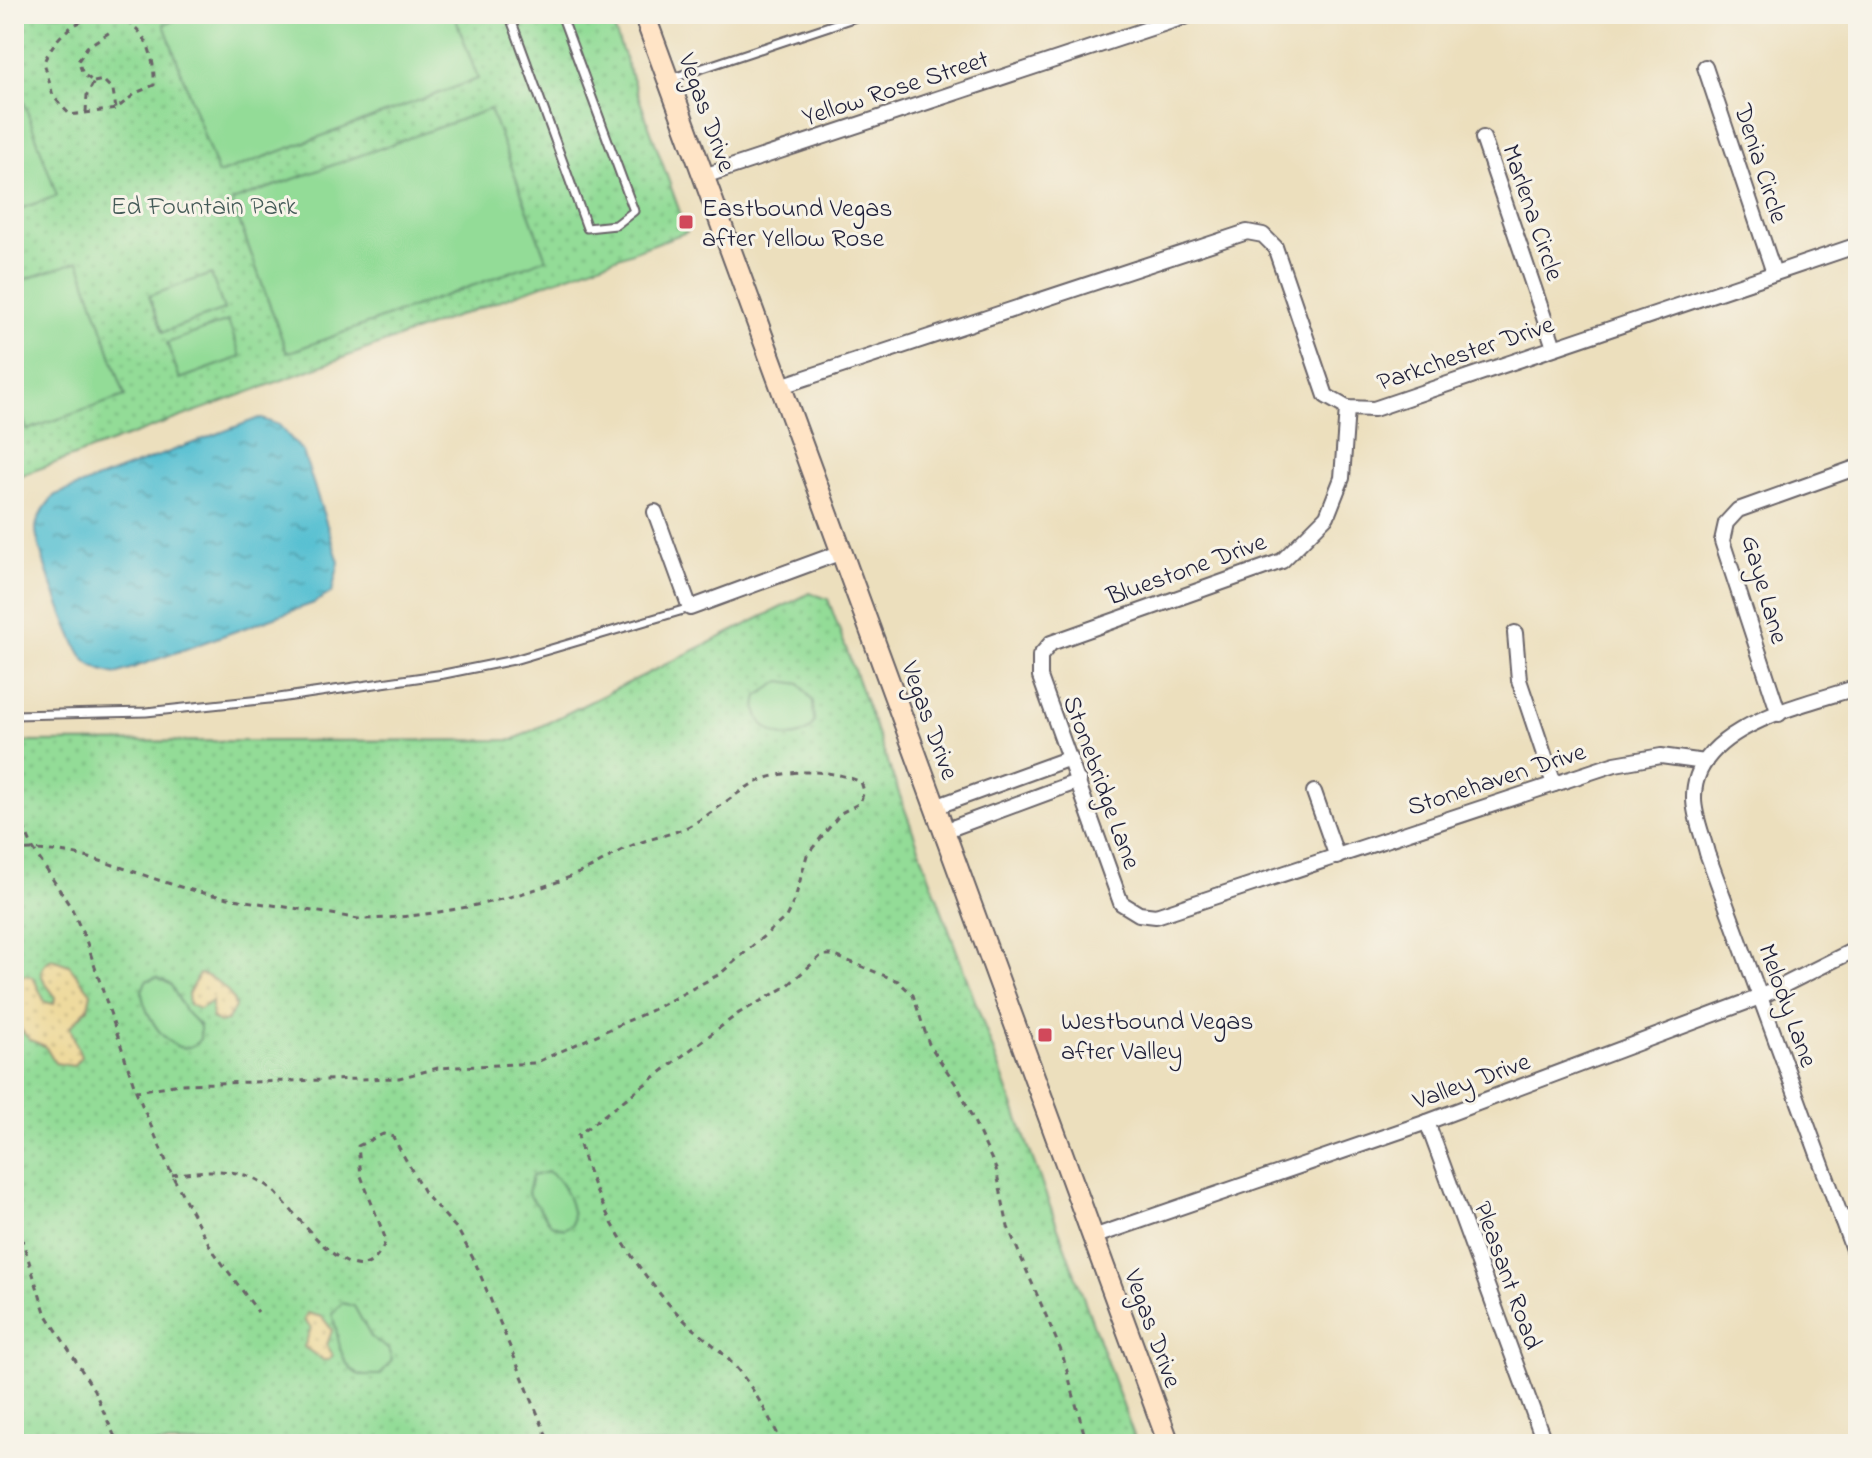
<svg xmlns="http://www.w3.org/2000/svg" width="1872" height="1458" font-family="'Indie Flower',sans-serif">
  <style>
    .grass { fill: url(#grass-dots); stroke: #5a7f69; stroke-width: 2 }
    .sand { fill: url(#sand-dots); stroke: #887e6c; stroke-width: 2 }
    .pitch { fill: #93dc97; stroke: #5a7f69; stroke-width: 2 }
    .water { fill: url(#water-ripples); stroke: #3c7186; stroke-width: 2 }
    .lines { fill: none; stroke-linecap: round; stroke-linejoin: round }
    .service-casing { stroke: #696468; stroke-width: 11 }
    .minor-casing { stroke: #696468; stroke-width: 18 }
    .secondary-casing { stroke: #696468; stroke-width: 24 }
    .path { stroke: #696468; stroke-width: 3; stroke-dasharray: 6 6; stroke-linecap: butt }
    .service { stroke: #fff; stroke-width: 7 }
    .minor { stroke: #fff; stroke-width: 14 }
    .secondary { stroke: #ffe4c6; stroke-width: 20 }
    .poi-dot { fill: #d1495b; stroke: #f7f3e8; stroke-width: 3 }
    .labels { text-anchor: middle; stroke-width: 6; stroke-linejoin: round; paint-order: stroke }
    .street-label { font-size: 26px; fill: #22223b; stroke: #f7f3e8 }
    .park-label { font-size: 26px; fill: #445a57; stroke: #f7f3e8 }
    .poi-label { font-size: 26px; fill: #22223b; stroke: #f7f3e8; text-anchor: start }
  </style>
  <defs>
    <pattern id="grass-dots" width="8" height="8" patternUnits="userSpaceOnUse" patternTransform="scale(2)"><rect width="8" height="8" fill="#93dc97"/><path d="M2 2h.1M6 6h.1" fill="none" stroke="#7ebc83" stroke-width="1.8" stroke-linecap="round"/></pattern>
    <pattern id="sand-dots" width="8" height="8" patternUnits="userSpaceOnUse" patternTransform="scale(2)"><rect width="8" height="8" fill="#eeda9e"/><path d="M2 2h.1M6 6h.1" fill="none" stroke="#ccbb89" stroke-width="1.8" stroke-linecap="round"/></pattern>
    <pattern id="water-ripples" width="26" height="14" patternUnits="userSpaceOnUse" patternTransform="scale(2)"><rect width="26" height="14" fill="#56c0d2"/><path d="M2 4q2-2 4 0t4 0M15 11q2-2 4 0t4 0" fill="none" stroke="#479cac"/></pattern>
  </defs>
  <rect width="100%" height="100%" fill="#f7f3e8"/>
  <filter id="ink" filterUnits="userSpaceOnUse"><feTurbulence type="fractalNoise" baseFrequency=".0125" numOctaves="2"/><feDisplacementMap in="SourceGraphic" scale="16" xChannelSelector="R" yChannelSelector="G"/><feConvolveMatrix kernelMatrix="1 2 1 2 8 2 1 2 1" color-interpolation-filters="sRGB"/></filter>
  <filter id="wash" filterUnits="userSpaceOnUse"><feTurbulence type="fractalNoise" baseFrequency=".006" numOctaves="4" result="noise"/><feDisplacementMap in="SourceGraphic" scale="32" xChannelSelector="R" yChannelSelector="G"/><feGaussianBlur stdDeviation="1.8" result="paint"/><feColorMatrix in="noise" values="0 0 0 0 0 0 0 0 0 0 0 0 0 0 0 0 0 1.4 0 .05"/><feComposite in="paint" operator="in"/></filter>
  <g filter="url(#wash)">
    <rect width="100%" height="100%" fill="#ecdfbd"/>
    <g class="grass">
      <path d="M14,14H609L687,232L14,478Z"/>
      <path d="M810,593L828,599L1137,1444H14V742L513,740Z"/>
    </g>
    <g class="sand">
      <path d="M52,959L69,965L91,993L88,1008L70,1027L81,1057L73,1066L55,1063L45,1046L30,1040L18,1027L14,979L24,975L33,977L45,1002L54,1004L55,996C45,983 32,970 52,959Z"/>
      <path d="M199,974C213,975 234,993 235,1007L227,1021L219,1023L212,1018V1001L200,1009L189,1005L188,994Z"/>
      <path d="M307,1313L322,1317L332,1330L327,1345L332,1354L329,1360H323L304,1347L311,1328L304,1320Z"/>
    </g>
    <g class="pitch">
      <path d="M191,14H454L478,79L218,174L164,24Z"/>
      <path d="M14,74L57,196L14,211Z"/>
      <path d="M490,109L546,259L287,353L232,201Z"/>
      <path d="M79,261L125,396L27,430L14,393V283Z"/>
      <path d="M211,274L224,310L163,332L149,296Z"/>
      <path d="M228,321L241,357L180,379L167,343Z"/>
      <path d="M781,681L800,684L813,702L814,722C801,751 747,734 758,696Z"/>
      <path d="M157,977L171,985L185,1011L200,1026V1039C176,1069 142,1013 142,991L146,981Z"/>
      <path d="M548,1172C563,1178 575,1209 572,1224L564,1229L551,1224L528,1193L532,1176Z"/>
      <path d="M342,1303L354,1306L371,1337L388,1349L392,1360L380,1375H359C337,1363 340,1336 332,1314Z"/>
    </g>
    <path class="water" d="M259,418L279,425L303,452L339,562L332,592L314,603L116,674C104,671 91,668 83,657C72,642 35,545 36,528C37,516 47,504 55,495Z"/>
  </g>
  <g filter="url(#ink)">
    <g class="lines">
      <g class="service-casing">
        <g id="service">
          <path d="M509,14L587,228L616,225L634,211L561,14"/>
          <path d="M670,79L865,14"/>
          <path d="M14,715L146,712L279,698L444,674L514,660L690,608"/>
        </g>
      </g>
      <g class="minor-casing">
        <g id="minor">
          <path d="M1705,67L1774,273"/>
          <path d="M1483,138L1554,347"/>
          <path d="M704,176L1193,14"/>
          <path d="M781,386L1247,232L1263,235L1275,247L1326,396L1347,408L1374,409L1858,245"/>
          <path d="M1347,408L1342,478L1327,516L1282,561L1051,643L1040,656V677L1121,903L1139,914L1156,916L1615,764L1661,756L1705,762"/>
          <path d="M655,512L690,608L842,552"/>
          <path d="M1515,633L1519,680L1554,784"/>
          <path d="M1858,687C1805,705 1692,726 1694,799C1694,816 1703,836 1707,853L1858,1263"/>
          <path d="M1779,714L1722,541L1726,523L1738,510L1858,467"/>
          <path d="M1314,792L1337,857"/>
          <path d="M935,807L1070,758"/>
          <path d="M944,831L1079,781"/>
          <path d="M1427,1122L1545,1444"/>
          <path d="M1842,1220L1858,1216"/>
          <path d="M1093,1237L1427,1122L1760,997L1858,948"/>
        </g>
      </g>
      <g class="secondary-casing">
        <path id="secondary" d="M644,14L1169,1444"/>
      </g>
      <g class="path">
        <path d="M103,15C143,18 155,50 154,85L136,93L116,109L70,115L53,96L44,62C56,35 74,20 103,15Z"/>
        <path d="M94,82L103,80L113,90L116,109"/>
        <path d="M86,112L87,95L94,82L83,74L78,61L87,47L110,32"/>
        <path d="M14,804L33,849L72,909L87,943L136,1091L172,1175L211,1248L258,1312"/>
        <path d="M14,851C80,844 137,877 199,892C251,904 305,908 358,919C428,919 524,899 588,869C603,862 616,852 631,846C647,839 666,836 683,829C707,818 726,800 749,786C779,768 830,768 861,782L864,791L860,803L841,813L807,855L795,899L786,917L720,974L654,1009L535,1063L438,1068L399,1078L181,1084L136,1091"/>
        <path d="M172,1175C205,1170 238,1166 268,1186C294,1205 358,1314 386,1240L361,1176L358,1146L383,1134L393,1137L425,1194L458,1230L475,1262L550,1444"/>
        <path d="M14,1214L45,1312L94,1390L118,1444"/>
        <path d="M783,1444C768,1416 753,1385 730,1361C715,1344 695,1332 680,1316C637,1273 589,1195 578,1135L739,1013L786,987L822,955H833L898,981L913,995L929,1044L959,1089L996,1169L1008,1227L1062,1353L1087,1444"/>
      </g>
      <use href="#service" class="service"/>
      <use href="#minor" class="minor"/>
      <use href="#secondary" class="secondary"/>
    </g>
  </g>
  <g class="poi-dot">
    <rect x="678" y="214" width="16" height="16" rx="4"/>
    <rect x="1037" y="1027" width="16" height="16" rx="4"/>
  </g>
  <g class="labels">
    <g class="street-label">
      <text transform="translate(895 87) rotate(-18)" y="9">Yellow Rose Street</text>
      <text transform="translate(708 112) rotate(70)" y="9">Vegas Drive</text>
      <text transform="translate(1762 163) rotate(72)" y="9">Denia Circle</text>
      <text transform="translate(1534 212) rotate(71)" y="9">Marlena Circle</text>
      <text transform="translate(1465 352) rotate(-19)" y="9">Parkchester Drive</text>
      <text transform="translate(1186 568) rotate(-20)" y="9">Bluestone Drive</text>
      <text transform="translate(1766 589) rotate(74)" y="9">Gaye Lane</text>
      <text transform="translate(931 720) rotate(70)" y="9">Vegas Drive</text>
      <text transform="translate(1496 778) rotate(-18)" y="9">Stonehaven Drive</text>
      <text transform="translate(1103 782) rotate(70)" y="9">Stonebridge Lane</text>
      <text transform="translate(1789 1005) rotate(70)" y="9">Melody Lane</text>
      <text transform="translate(1471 1080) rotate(-20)" y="9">Valley Drive</text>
      <text transform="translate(1509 1275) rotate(70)" y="9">Pleasant Road</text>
      <text transform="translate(1154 1328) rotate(70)" y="9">Vegas Drive</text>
    </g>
    <g class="park-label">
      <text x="204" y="214">Ed Fountain Park</text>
    </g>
    <g class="poi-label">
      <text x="702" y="216">Eastbound Vegas<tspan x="702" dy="30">after Yellow Rose</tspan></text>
      <text x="1061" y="1029">Westbound Vegas<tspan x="1061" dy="30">after Valley</tspan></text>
    </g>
  </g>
  <rect width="1872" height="1458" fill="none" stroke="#f7f3e8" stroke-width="48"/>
</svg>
